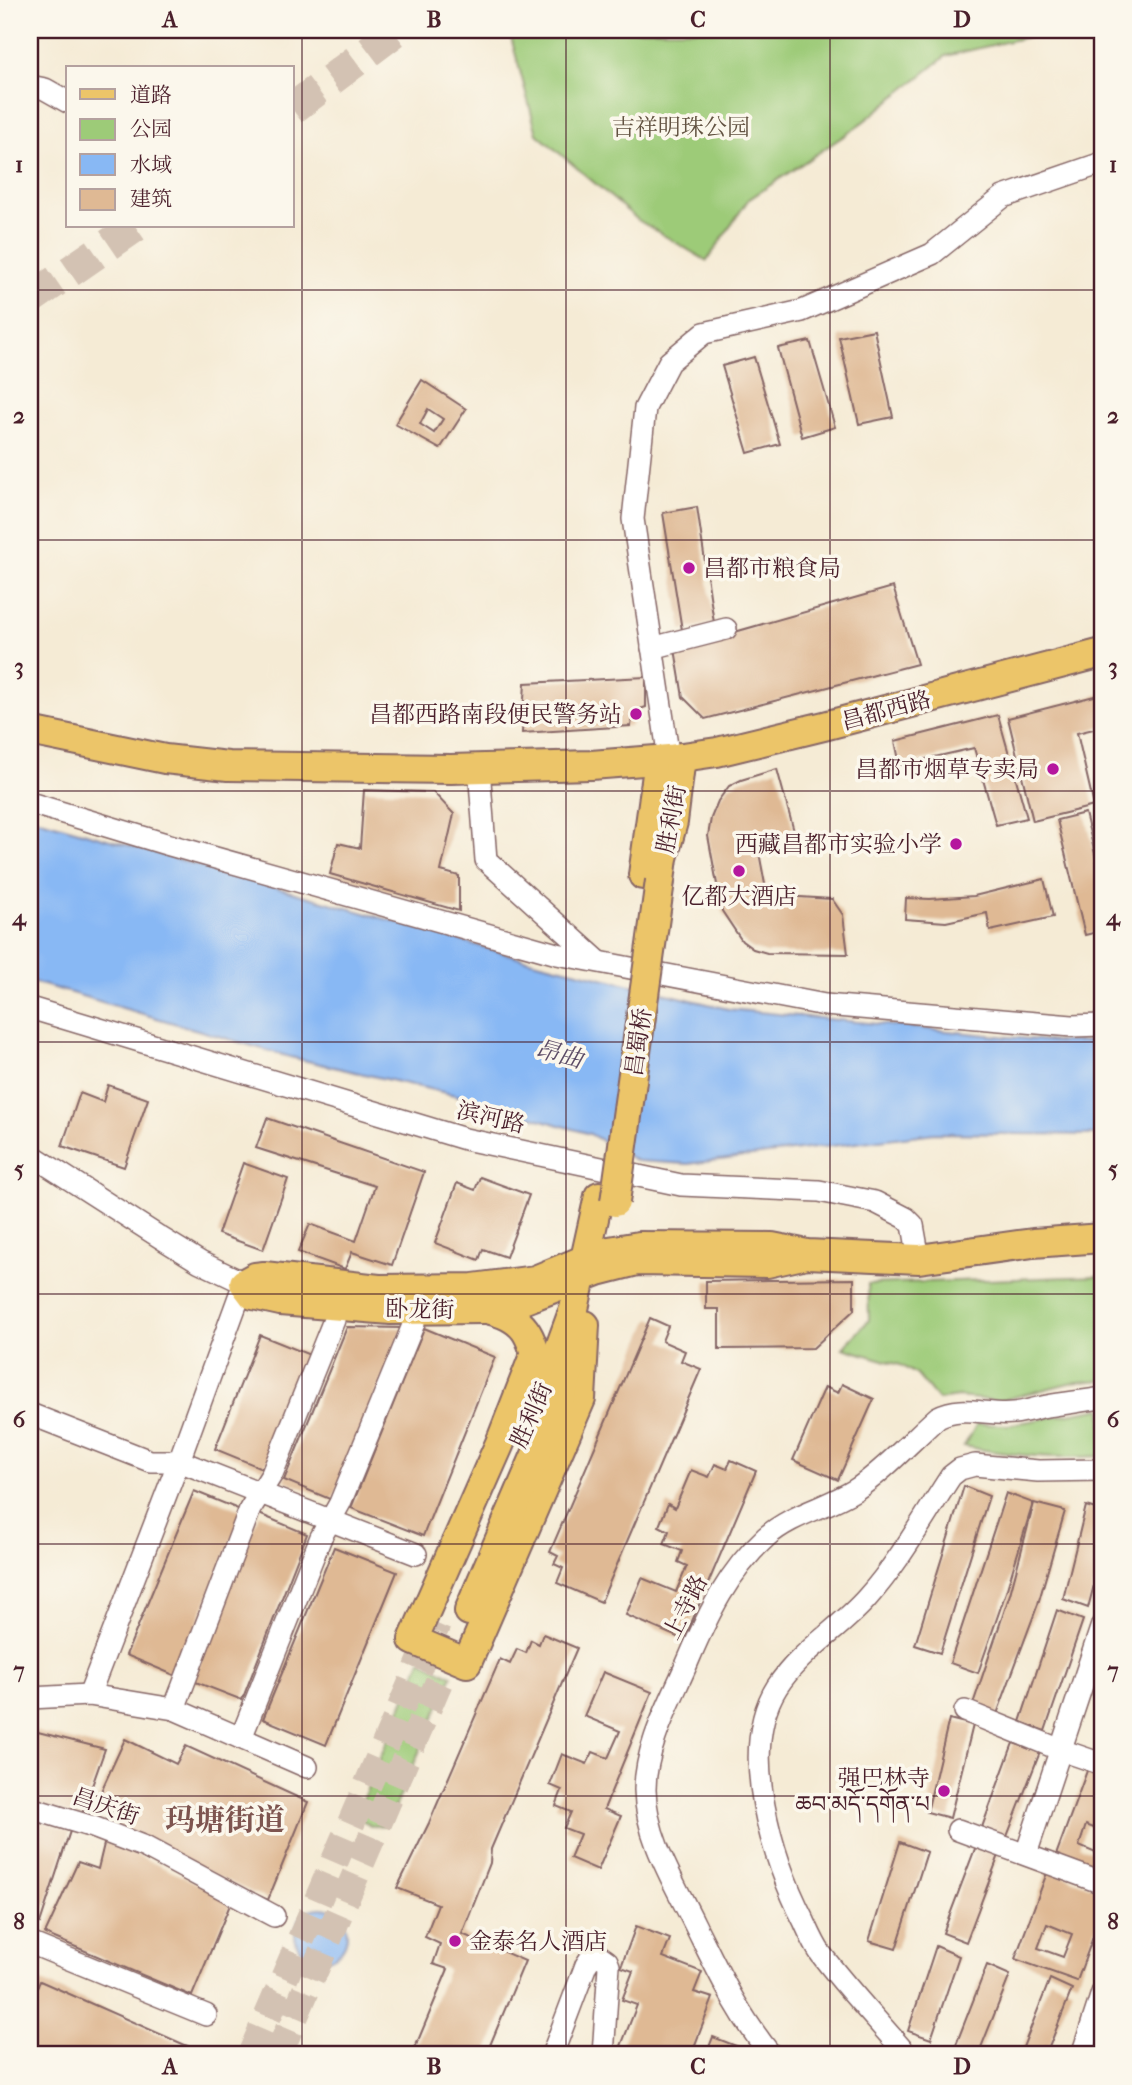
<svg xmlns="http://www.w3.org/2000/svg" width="1132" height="2085" font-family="'IM FELL French Canon','Noto Serif SC','Noto Serif Tibetan',serif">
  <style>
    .green { fill: #9dcb78; stroke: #747552; stroke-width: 2 }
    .water { fill: #88b8f4; stroke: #696c90; stroke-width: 2 }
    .building { fill: #dfb994; fill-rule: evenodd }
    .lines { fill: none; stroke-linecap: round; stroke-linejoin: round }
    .major-tunnel { stroke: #d3c2b3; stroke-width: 28; stroke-dasharray: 28 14; stroke-linecap: butt }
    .highway-tunnel { stroke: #d3c2b3; stroke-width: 32; stroke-dasharray: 32 16; stroke-linecap: butt }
    .minor-casing { stroke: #866666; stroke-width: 24 }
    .major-casing { stroke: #866666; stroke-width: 32 }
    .minor { stroke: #fff; stroke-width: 21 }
    .major { stroke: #ecc569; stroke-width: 28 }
    .major-bridge-casing { stroke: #866666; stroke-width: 32; stroke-linecap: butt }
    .major-bridge { stroke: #ecc569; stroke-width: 28 }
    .grid { fill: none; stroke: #4a1f2b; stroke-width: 2; stroke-opacity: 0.55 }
    .poi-dot { fill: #b5179e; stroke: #fbf7ec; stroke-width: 2.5 }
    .labels { text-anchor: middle; stroke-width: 7; stroke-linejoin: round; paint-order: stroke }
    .park-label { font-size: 23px; fill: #635342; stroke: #fbf7ec }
    .poi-label { font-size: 23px; fill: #4a1f2b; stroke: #fbf7ec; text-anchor: end }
    .street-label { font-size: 23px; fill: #4a1f2b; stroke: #fbf7ec }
    .water-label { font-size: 24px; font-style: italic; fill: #5d4d67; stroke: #fbf7ec }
    .district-label { font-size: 30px; font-weight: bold; fill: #7e5550; stroke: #fbf7ec }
    .neatline { fill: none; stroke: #4a1f2b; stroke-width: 2.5 }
    .grid-label { font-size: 23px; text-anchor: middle; font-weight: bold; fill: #4a1f2b }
  </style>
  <rect width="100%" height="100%" fill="#fbf7ec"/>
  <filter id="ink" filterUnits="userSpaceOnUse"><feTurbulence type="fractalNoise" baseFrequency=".0143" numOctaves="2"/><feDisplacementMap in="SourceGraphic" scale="14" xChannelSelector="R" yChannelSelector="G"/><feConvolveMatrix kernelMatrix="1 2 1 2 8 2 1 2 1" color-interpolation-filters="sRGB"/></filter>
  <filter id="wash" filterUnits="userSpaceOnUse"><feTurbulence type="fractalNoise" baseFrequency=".00686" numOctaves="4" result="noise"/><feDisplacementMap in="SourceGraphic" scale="28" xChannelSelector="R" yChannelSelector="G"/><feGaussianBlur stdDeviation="1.57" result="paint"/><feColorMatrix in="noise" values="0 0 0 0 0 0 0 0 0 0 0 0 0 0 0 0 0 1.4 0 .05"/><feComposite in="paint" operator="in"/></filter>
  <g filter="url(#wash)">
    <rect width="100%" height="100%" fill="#f5ebd5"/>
    <g class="green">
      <path d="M509,30H1056L946,56L854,129L748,200L707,261L638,220L537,134Z"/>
      <path d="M1102,1276V1380L1069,1383L999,1401L958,1397L938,1400L917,1375L900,1365L843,1348L869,1320L868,1284Z"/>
      <path d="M1102,1408V1456C1055,1459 1010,1456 964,1446L977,1424L1008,1425Z"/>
      <path d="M421,1660L452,1676L390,1819L385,1825L370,1826L360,1818V1806Z"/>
    </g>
    <g class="water">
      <path d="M30,817L525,959L728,1009L1056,1042L1102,1041V1135L935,1133L688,1164L637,1161L590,1134L468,1098L290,1057L30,981Z"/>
      <circle cx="321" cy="1934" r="26"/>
    </g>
    <g id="blocks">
      <g class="building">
        <path d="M874,330L893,417L859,424L839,337Z"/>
        <path d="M810,341L835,427L802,437L778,348Z"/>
        <path d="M754,357L780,444L748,453L722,366Z"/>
        <path d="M422,380L466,409L440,449L395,424ZM428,409L443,419L434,433L420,424Z"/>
        <path d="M697,507L714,623L682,630L663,513Z"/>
        <path d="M893,587L917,664L705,719L683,697L675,649Z"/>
        <path d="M646,677V707L640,709L632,719L631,726L522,733L525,683Z"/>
        <path d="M1102,694V727L1077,733L1094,806L1033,821L1008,718Z"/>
        <path d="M998,715L1027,818L996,825L974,748L900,765L895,741Z"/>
        <path d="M777,769L795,835L758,847L767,895L832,899L843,915L848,954L767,953L753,949L742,941L722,911L708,836L711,818L718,801L729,786L741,780Z"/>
        <path d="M364,790L433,792L454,814L441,871L459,876V911L330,874L338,843L360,848Z"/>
        <path d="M1085,813L1102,883V931L1085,935L1057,820Z"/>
        <path d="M1044,879L1053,917L990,931L987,913L946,922L905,919L906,898L930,899L974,896Z"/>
        <path d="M108,1085L148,1099L124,1167L62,1146L80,1093L103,1102Z"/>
        <path d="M267,1118L424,1172L392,1265L352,1252L345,1269L298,1252L310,1224L356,1241L375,1186L256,1148Z"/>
        <path d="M243,1163L288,1179L263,1250L218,1234Z"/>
        <path d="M480,1177L529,1195L506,1257L483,1249L479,1260L435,1243L457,1183L475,1190Z"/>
        <path d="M854,1279V1310L813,1348L719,1349V1309H706V1281Z"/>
        <path d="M650,1318L668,1326L662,1341L685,1351L681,1361L701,1369L601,1602L557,1583L563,1568L554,1564L558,1556L550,1552Z"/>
        <path d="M347,1327L403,1328L332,1500L284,1480Z"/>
        <path d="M424,1328L495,1357L423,1536L351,1508Z"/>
        <path d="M260,1335L310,1355L264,1469L215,1449Z"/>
        <path d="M842,1384L874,1399L838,1480L793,1460L825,1387L838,1393Z"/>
        <path d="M731,1460L756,1471L684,1640L626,1615L642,1578L676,1592L687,1566L678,1562L682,1551L664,1544L669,1531L659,1526L668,1504L675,1508L691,1470L709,1477L715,1464L727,1469Z"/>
        <path d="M964,1486L989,1496L940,1653L915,1645Z"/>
        <path d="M194,1491L243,1511L176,1676L126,1655Z"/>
        <path d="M1006,1493L1033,1503L1006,1592L978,1673L950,1663Z"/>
        <path d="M1034,1503L1065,1511L1038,1604L997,1714L972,1707L1010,1594Z"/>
        <path d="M1086,1506L1102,1511V1554L1088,1608L1063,1599Z"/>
        <path d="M259,1514L307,1534L242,1700L193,1681Z"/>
        <path d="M334,1547L397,1572L326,1745L263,1719Z"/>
        <path d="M1057,1610L1083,1620L1045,1731L1020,1722Z"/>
        <path d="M543,1634L577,1648L491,1849L490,1863L462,1934L525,1961L486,2055H412L448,1969L433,1964L440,1944L425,1937L438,1904L397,1888L429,1823L500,1659L510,1664L517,1649L526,1653L531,1640L539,1644Z"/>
        <path d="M603,1672L652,1692L604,1809L621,1816L598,1870L570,1858L580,1834L564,1828L571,1812L556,1806L562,1790L550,1785L562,1754L587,1764L593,1752L608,1758L620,1731L584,1716Z"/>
        <path d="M949,1719L973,1725L950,1818L927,1812Z"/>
        <path d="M30,1730L105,1749L81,1817L30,1802Z"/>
        <path d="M125,1739L176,1764L186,1746L308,1802L268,1900L106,1824L115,1809L97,1800Z"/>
        <path d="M1013,1743L1040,1752L1006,1839L981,1830Z"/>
        <path d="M1088,1768L1102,1773V1831L1086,1825L1079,1846L1098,1854L1102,1843V1875L1055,1858Z"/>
        <path d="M30,1817L70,1831L40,1923L30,1920Z"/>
        <path d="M105,1840L232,1900L192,1996L45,1934L78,1862L98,1869Z"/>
        <path d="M900,1842L927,1852L896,1949L869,1941Z"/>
        <path d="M976,1846L999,1855L966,1942L943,1933Z"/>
        <path d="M1048,1870L1102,1891V1912L1077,1981L1015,1959ZM1047,1924L1072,1934L1063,1957L1038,1948Z"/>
        <path d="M636,1926L670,1939L663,1957L702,1972L694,1992L713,1998L691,2055H645L621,2046L637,2005L622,2000L633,1971L621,1967Z"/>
        <path d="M936,1946L959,1956L931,2039L908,2031Z"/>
        <path d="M987,1965L1010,1975L978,2055H952Z"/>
        <path d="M1050,1979L1072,1989L1046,2055H1020Z"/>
        <path d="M40,1981L185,2045L210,2055H30V2006Z"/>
        <path d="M713,2037L749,2051L747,2055H706Z"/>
      </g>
    </g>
  </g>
  <g filter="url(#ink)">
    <use href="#blocks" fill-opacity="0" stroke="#866666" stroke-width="2"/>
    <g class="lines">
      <g class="major-tunnel">
        <path d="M251,2055L437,1624"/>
        <path d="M278,2055L460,1633"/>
      </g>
      <g class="highway-tunnel">
        <path d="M292,109L397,30"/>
        <path d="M30,299L136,226"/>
      </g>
      <g class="minor-casing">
        <g id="minor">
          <path d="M30,86L45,89L68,102"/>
          <path d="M652,648L726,629"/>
          <path d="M669,759L633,519L645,408L669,362L704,333L802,311L932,254L1003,197L1102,163"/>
          <path d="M479,768L486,860L598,961"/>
          <path d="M30,803L166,844L557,954L825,1005L1072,1026L1102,1025"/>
          <path d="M30,1008L465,1139L681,1185L819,1191L875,1202L906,1218L913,1225L919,1259"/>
          <path d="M30,1154L161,1238L200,1262L244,1283L179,1461L89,1695"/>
          <path d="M30,1414L150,1461H179L416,1554"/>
          <path d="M30,1698L89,1695L174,1709L307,1767"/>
          <path d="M174,1709L250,1509L272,1474L334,1320"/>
          <path d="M965,1711L1061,1750L1102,1764"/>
          <path d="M241,1738L321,1537L340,1503L414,1323"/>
          <path d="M30,1808L93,1827L145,1847L274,1916"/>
          <path d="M958,1830L1102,1883"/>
          <path d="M1026,1854L1102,1625"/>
          <path d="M30,1943L206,2015"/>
          <path d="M552,2055L586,1965L592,1956L597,1954L607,1961L609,1966L603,2055"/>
          <path d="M771,2055C737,2013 718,1971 694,1923C674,1882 646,1838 645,1790C645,1746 671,1701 688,1661C708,1614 728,1572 766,1537C792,1514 826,1508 855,1490C882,1473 913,1439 938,1417C962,1404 988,1416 1014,1413C1025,1412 1036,1408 1047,1406C1065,1403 1084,1401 1102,1398"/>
          <path d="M907,2055C879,2022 847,1989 821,1954C814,1944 809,1932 804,1921C773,1861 737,1750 777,1687C800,1651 839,1630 867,1598C900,1561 924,1517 951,1476L960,1469L975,1465L1038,1471L1102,1470"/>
          <path d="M1082,2055L1102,1993"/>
        </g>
      </g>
      <g class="major-casing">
        <g id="major">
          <path d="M30,731L165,759L228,766L451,769L591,765L669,759L717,752L824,726L1102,653"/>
          <path d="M643,875L659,760"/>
          <path d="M660,881L663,858L673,822L681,757"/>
          <path d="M807,1254L767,1263L637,1261L598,1271L515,1303L484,1309L391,1310L280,1301L253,1295L244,1283L255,1277L264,1276L379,1289L473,1288L535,1280L603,1252L639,1246L772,1247L807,1254L919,1259L1033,1243L1102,1238"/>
          <path d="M487,1309C525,1317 532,1335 539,1371"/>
          <path d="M535,1353L500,1443L413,1640L467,1663L581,1399L585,1325"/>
          <path d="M525,1429L552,1369L574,1309L599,1196"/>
          <path d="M469,1611L559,1401L572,1364"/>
        </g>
      </g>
      <use href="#minor" class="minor"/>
      <use href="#major" class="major"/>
      <g class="major-bridge-casing">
        <path id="major-bridge" d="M615,1202L660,881"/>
      </g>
      <use href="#major-bridge" class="major-bridge"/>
    </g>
  </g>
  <path class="grid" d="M302,30V2055M566,30V2055M830,30V2055M30,290H1102M30,540H1102M30,791H1102M30,1042H1102M30,1294H1102M30,1544H1102M30,1796H1102"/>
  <g class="poi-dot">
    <circle cx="689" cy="568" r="7"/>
    <circle cx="636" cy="714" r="7"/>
    <circle cx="1053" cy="769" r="7"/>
    <circle cx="956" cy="844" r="7"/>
    <circle cx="739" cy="871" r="7"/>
    <circle cx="944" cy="1791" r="7"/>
    <circle cx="455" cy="1941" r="7"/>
  </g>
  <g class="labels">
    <g class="park-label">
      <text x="681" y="135">吉祥明珠公园</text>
    </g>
    <g class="poi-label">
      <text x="703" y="576" text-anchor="start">昌都市粮食局</text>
      <text x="622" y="722">昌都西路南段便民警务站</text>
      <text x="1039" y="777">昌都市烟草专卖局</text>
      <text x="942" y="852">西藏昌都市实验小学</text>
      <text x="739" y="904" text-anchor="middle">亿都大酒店</text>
      <text x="930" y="1786">强巴林寺<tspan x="930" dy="26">ཆབ་མདོ་དགོན་པ</tspan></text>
      <text x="469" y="1949" text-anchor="start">金泰名人酒店</text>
    </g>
    <g class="street-label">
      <text transform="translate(886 710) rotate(-15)" y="8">昌都西路</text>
      <text transform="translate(671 819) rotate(-79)" y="8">胜利街</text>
      <text transform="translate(638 1042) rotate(-82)" y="8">昌蜀桥</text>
      <text transform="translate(491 1117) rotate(13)" y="8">滨河路</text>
      <text transform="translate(420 1309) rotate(1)" y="8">卧龙街</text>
      <text transform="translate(531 1415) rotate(-66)" y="8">胜利街</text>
      <text transform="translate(685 1607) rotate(-63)" y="8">上寺路</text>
      <text transform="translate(106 1806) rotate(19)" y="8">昌庆街</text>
    </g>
    <g class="water-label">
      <text transform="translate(559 1054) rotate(15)" y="8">昂曲</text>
    </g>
    <g class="district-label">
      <text x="225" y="1830">玛塘街道</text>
    </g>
  </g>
  <rect width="1132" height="2085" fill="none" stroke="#fbf7ec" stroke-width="77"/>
  <rect x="66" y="66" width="228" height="161" fill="#fbf7ec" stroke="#b4a19f" stroke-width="2"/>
  <rect x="80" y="89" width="35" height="10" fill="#ecc569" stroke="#b4a19f" stroke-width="2"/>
  <text x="130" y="102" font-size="21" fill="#4a1f2b">道路</text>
  <rect x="80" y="119" width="35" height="21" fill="#9dcb78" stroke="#b4a19f" stroke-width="2"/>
  <text x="130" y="136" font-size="21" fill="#4a1f2b">公园</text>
  <rect x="80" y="154" width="35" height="21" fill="#88b8f4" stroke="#b4a19f" stroke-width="2"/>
  <text x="130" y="172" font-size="21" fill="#4a1f2b">水域</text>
  <rect x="80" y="189" width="35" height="21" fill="#dfb994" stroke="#b4a19f" stroke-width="2"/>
  <text x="130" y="206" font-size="21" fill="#4a1f2b">建筑</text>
  <rect x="38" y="38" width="1056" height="2008" class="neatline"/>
  <g class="grid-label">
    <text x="170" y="27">A</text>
    <text x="434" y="27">B</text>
    <text x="698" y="27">C</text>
    <text x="962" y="27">D</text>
    <text x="19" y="172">1</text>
    <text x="1113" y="172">1</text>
    <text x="19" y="423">2</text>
    <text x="1113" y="423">2</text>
    <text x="19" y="674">3</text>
    <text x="1113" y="674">3</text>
    <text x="19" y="925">4</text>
    <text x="1113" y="925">4</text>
    <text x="19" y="1176">5</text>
    <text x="1113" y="1176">5</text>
    <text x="19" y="1427">6</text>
    <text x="1113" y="1427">6</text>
    <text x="19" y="1678">7</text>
    <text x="1113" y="1678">7</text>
    <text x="19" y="1929">8</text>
    <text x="1113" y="1929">8</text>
    <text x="170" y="2074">A</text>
    <text x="434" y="2074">B</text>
    <text x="698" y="2074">C</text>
    <text x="962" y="2074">D</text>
  </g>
</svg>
